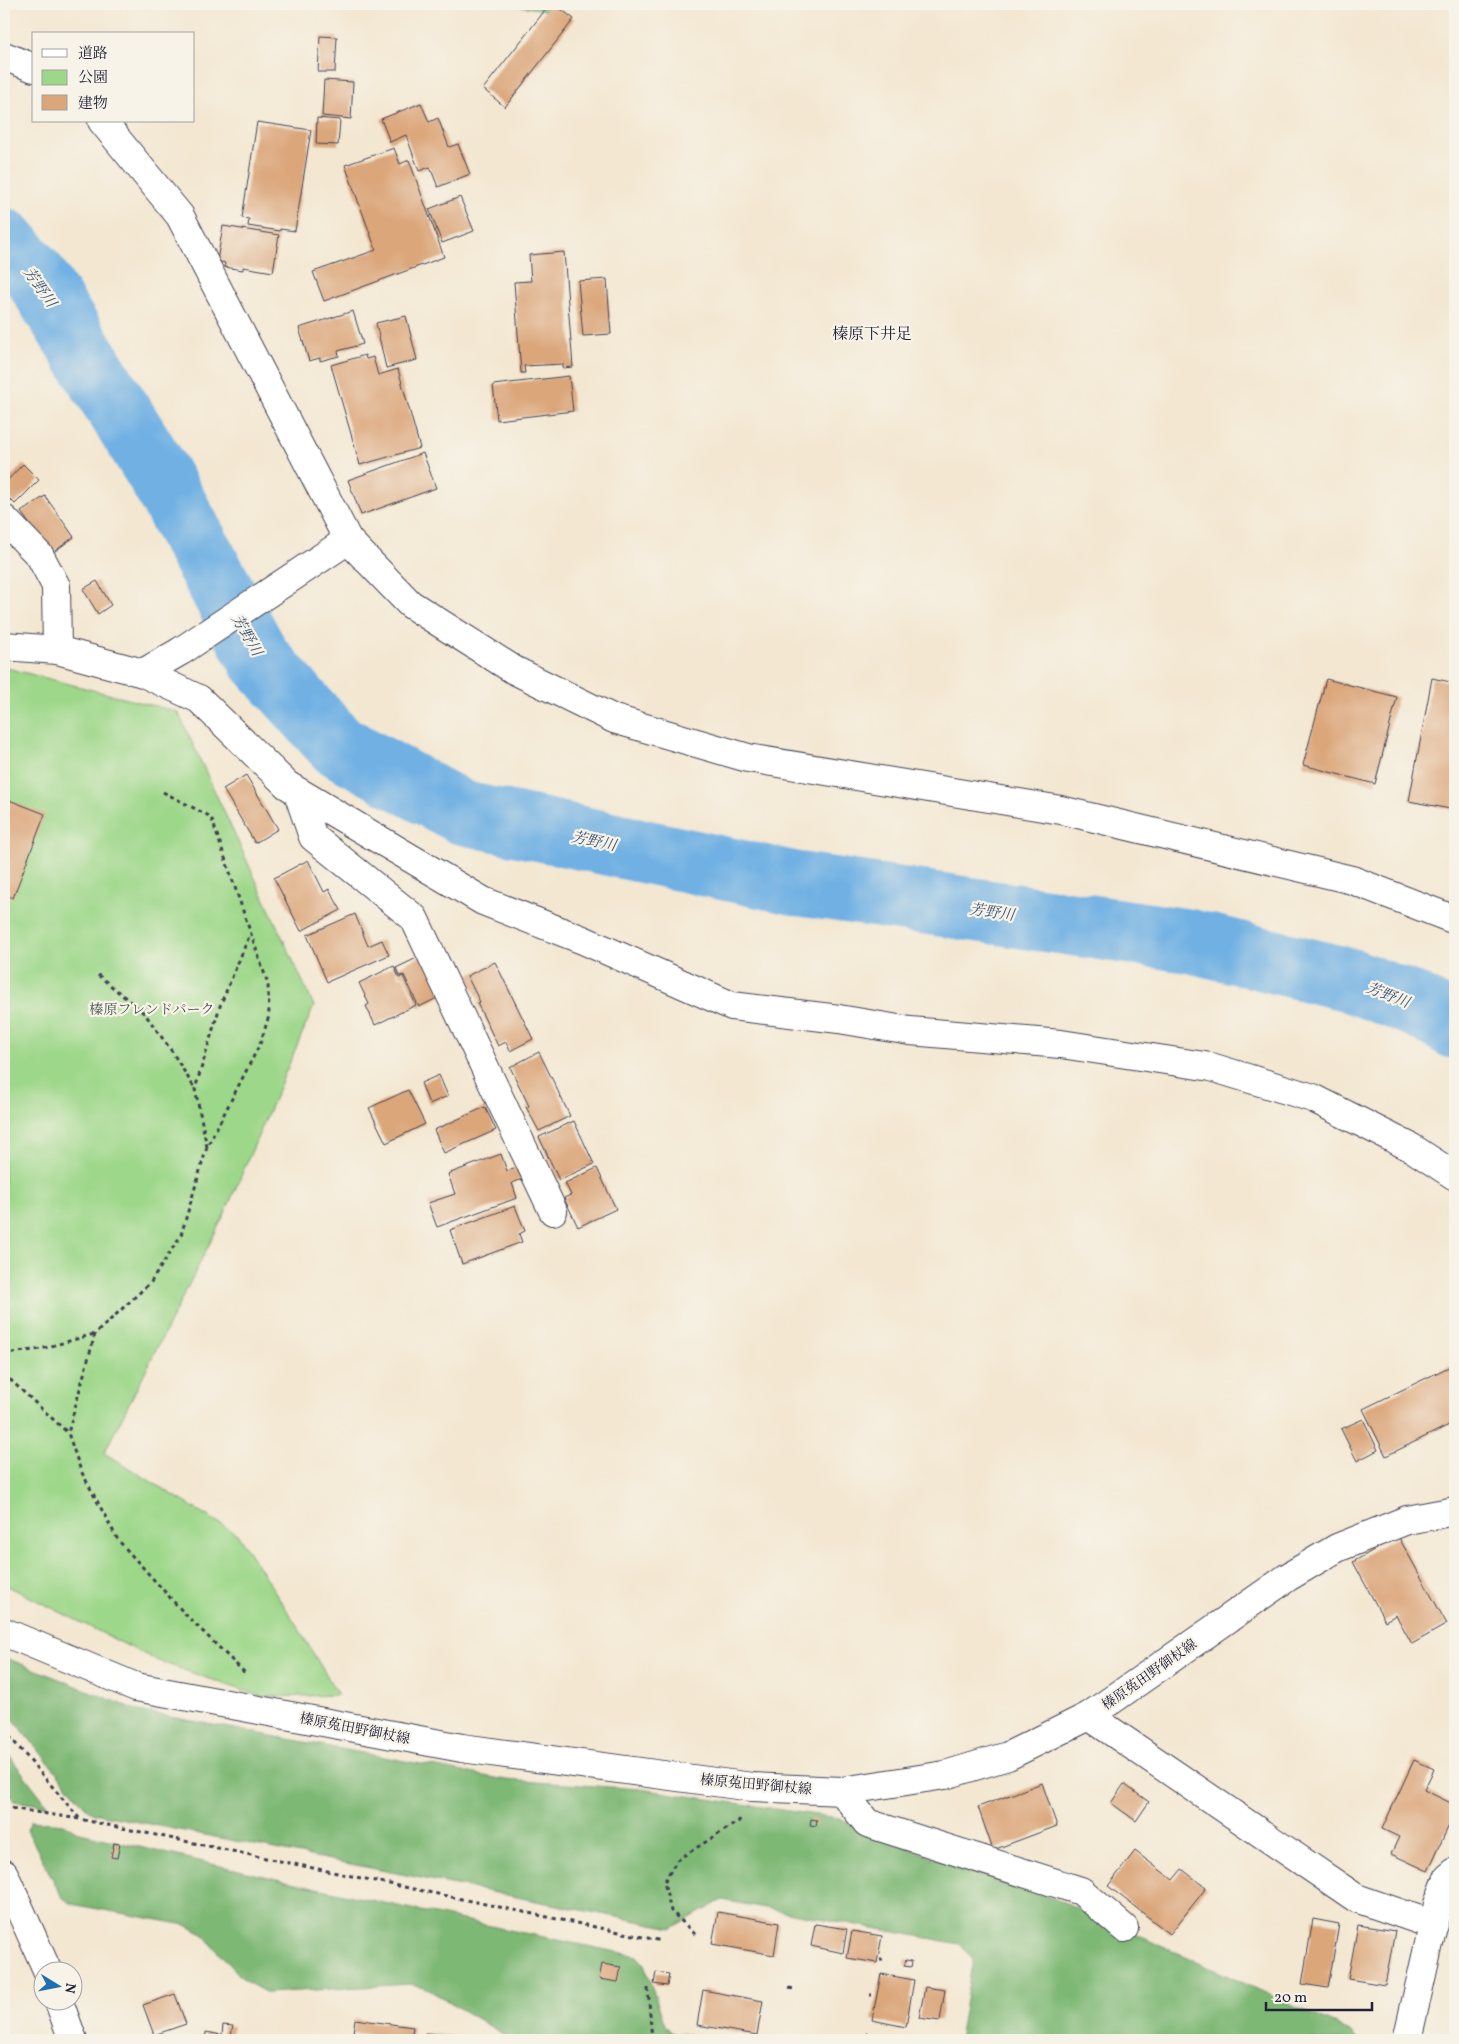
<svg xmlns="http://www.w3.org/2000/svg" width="1459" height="2044" font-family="Vollkorn,'Noto Serif JP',serif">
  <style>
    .green { fill: #9dd789; stroke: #607c62 }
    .forest { fill: #7eb875; stroke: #506d58 }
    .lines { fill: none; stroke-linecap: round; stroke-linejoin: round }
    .river { stroke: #6fb0e3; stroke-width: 64 }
    .building { fill: #dba67a }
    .street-casing { stroke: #414052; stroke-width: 30 }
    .primary-casing { stroke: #414052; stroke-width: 30 }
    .path { stroke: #414052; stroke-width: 3; stroke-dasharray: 4 4; stroke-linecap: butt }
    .street { stroke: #fff; stroke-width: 28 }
    .primary { stroke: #fff; stroke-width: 28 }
    .labels { text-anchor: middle; stroke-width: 4.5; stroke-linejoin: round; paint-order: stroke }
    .park-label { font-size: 14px; fill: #475852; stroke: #f7f3e8 }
    .street-label { font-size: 14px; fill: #22223b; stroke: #f7f3e8 }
    .water-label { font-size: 15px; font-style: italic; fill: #3d5476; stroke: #f7f3e8 }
    .quarter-label { font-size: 16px; fill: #22223b; stroke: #f7f3e8 }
  </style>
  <rect width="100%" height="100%" fill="#f7f3e8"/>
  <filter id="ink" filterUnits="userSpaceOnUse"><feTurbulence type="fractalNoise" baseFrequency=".02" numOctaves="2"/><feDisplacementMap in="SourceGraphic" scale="10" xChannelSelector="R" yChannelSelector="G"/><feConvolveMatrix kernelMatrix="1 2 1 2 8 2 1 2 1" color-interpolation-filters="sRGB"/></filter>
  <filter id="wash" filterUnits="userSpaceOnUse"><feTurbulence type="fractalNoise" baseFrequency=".0096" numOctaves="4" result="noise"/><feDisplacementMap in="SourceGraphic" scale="20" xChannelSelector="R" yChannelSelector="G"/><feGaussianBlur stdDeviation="1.12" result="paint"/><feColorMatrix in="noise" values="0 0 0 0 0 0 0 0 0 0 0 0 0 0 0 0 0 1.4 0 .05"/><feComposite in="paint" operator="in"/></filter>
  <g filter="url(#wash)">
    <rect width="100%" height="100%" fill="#f3e7d1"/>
    <path class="green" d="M7,668L178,712L314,1006L225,1213L104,1453L237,1534L294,1621L338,1695L262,1697L158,1661L4,1584V669Z"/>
    <g class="forest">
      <path d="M507,4H562L551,11Z"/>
      <path d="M4,1657L139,1711L506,1780L640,1789L837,1818L918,1852L1066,1903L1350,2031L1357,2040H959L973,1959L960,1944L722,1900L672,1928L94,1813L85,1807L4,1708Z"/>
      <path d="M4,1749L48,1806L14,1801L4,1785Z"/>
      <path d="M31,1821L64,1824L80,1833C265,1877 450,1919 637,1956L644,1964L665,2025L671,2032L718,2040H513L424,1987L409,1984L267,1993L245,1981L202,1934L186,1925L71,1904L62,1897L27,1830Z"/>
    </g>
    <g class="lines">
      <path class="river" d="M4,240L36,277L158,473L259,658L337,745L463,813L798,884L1190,941L1350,980L1418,1006L1455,1027"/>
    </g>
    <g id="blocks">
      <g class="building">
        <path d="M550,4H554L574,19L505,107L483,89Z"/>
        <path d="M320,36L337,37L335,72H318Z"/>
        <path d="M324,80L353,82L351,119L322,116Z"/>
        <path d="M421,103L429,122L438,118L449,147L458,144L470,174L438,187L430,167L419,171L406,135L390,142L381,119Z"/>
        <path d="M317,118L340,120L338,145L316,144Z"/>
        <path d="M257,122L311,130L295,231L280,229V231L248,226L249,219L242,218Z"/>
        <path d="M394,148L400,164L409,160L444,257L324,301L313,272L376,250L345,165Z"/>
        <path d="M460,197L474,231L442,243L429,209Z"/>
        <path d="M223,226L279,235L273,272L243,267V270L224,267L225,263L217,261Z"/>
        <path d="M564,252L573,367L563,368V364L524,366L525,373H521L514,282L531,281L529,255Z"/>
        <path d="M607,279L611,334L583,336L578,281Z"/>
        <path d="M353,311L363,344L338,351L339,356L320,361V358L309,361L299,328Z"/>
        <path d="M406,316L417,360L386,368L376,323Z"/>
        <path d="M365,355L366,359L373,357L378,375L398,369L420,448L360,465L331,365Z"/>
        <path d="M569,376L573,411L497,420L493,385Z"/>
        <path d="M423,453L436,488L361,515L348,480Z"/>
        <path d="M23,464L39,480L15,504L4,493V484Z"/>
        <path d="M45,496L74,537L51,554L21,512Z"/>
        <path d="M97,581L111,605L98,614L83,589Z"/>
        <path d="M1432,678L1455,683V810L1409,801Z"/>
        <path d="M1326,679L1397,697L1375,784L1303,765Z"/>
        <path d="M246,775L278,829L255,843L223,789Z"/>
        <path d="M4,798L45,814L13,898L4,894Z"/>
        <path d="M308,860L324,892L329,889L341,910L301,931L274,878Z"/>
        <path d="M355,914L368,946L382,940L389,955L327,982L307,935Z"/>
        <path d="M423,955L443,995L419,1007L404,975L400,976L396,968Z"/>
        <path d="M495,962L533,1039L510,1051L506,1042L498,1046L477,1003L480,1002L467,976Z"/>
        <path d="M394,966L399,978L403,976L416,1005L375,1025L366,1006L369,1004L359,983Z"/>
        <path d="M539,1052L570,1116L539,1131L526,1107L529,1106L510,1067Z"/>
        <path d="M439,1075L448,1096L429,1104L421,1083Z"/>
        <path d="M408,1090L425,1124L386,1143L369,1108Z"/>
        <path d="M485,1107L496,1130L444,1153L434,1130Z"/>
        <path d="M574,1121L594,1164L559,1180L539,1137Z"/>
        <path d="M501,1154L507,1171L517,1168L522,1179L512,1183L517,1198L437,1227L428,1203L455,1194L448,1174Z"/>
        <path d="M597,1168L616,1209L578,1227L564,1198L571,1195L565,1183Z"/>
        <path d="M515,1206L525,1231L519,1234L522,1242L462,1264L450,1230Z"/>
        <path d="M1455,1364V1422L1386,1456L1363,1409Z"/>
        <path d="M1363,1419L1378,1450L1357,1461L1341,1429Z"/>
        <path d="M1398,1536L1447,1624L1412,1644L1396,1615L1385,1621L1353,1562Z"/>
        <path d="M1414,1760L1434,1769L1424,1790L1455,1805V1812L1428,1871L1391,1854L1399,1837L1382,1829Z"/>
        <path d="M1042,1783L1057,1826L993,1850L978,1807Z"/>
        <path d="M1124,1784L1149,1802L1136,1821L1111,1803Z"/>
        <path d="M811,1819L817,1820L816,1826L810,1825Z"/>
        <path d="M114,1843L120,1844L117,1858L111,1857Z"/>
        <path d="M1135,1851L1173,1880L1182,1869L1206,1888L1170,1934L1108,1886Z"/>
        <path d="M718,1912L779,1923L774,1955L712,1944Z"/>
        <path d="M1313,1919L1339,1924L1328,1988L1302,1984Z"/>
        <path d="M815,1924L847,1929L843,1953L811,1946Z"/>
        <path d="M1358,1925L1395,1931L1385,1985L1348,1979Z"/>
        <path d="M852,1931L882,1936L877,1963L847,1958Z"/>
        <path d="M906,1960L912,1961L911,1967L904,1966Z"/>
        <path d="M602,1964L621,1967L618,1982L599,1979Z"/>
        <path d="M656,1972L669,1974L667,1986L654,1984Z"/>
        <path d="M881,1974L914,1980L906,2027L872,2020Z"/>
        <path d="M925,1987L945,1990L940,2021L919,2018Z"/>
        <path d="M703,1990L763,2001L757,2035L697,2025Z"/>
        <path d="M175,1994L186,2024L154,2035L143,2005Z"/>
        <path d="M355,2019L413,2027L411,2040H369L370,2034L353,2033Z"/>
        <path d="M223,2025L233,2026L230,2040H205L206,2032L222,2035Z"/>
        <path d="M425,2033L477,2039L476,2040H424Z"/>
      </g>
    </g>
  </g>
  <g filter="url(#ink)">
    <use href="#blocks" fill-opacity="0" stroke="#414052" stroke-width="1"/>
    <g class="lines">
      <g class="street-casing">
        <g id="street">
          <path d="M4,56L34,68"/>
          <path d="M102,121L180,216L348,540L410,604L514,670L614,719L748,758L1061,810L1352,880L1455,920"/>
          <path d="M4,519L40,556L56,586L57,650"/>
          <path d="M4,646L57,650L143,673L199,699L287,785L483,901L583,940L732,1006L839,1019L910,1031L1061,1044L1211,1067L1313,1098L1412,1148L1455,1176"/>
          <path d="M143,673L181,651L348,540"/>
          <path d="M298,793L313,837L414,918L553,1211"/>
          <path d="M1089,1716L1356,1898L1434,1925"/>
          <path d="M842,1791L867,1823L1081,1891L1124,1928"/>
          <path d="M4,1874L48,1972"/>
          <path d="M59,2002L73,2040"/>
          <path d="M1407,2040L1438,1904L1448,1878L1455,1872"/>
        </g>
      </g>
      <g class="primary-casing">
        <path id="primary" d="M4,1632L136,1687L462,1748L752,1787L842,1791L945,1775L1008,1756L1089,1716L1288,1577L1337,1548L1407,1520L1455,1511"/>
      </g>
      <g class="path">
        <path d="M163,792L211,817L268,984L269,1016L260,1044L207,1147L181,1235L151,1282L95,1334L68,1433L81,1471L118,1540L184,1613L245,1673"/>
        <path d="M4,962H6"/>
        <path d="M98,975L145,1014L171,1050L195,1089"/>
        <path d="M207,1147L195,1089L220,1006L250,934"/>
        <path d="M4,1354L41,1349L94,1334"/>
        <path d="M4,1374L68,1433"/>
        <path d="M4,1730L79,1818"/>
        <path d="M4,1807L79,1819L662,1941"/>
        <path d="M695,1934L671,1911L664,1882L677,1860L739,1821L740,1818"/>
        <path d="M880,1960H883"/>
        <path d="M648,1988L652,2040"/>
        <path d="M789,1988L794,1989"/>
        <path d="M870,1995H872"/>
        <path d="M867,2034H869"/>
      </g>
      <use href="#street" class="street"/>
      <use href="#primary" class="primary"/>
    </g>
  </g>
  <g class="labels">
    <g class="park-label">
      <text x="152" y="1014">榛原フレンドパーク</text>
    </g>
    <g class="street-label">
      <text transform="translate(1149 1674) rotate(-35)" y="5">榛原菟田野御杖線</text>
      <text transform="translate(355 1728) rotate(11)" y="5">榛原菟田野御杖線</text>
      <text transform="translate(756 1784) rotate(5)" y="5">榛原菟田野御杖線</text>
    </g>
    <g class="water-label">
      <text transform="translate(40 287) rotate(55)" y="5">芳野川</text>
      <text transform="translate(247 635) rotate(60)" y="5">芳野川</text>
      <text transform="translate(594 841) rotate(12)" y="5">芳野川</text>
      <text transform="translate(992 912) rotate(8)" y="5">芳野川</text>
      <text transform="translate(1388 995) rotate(21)" y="5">芳野川</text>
    </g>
    <g class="quarter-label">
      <text x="872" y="339">榛原下井足</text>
    </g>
  </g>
  <rect width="1459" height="2044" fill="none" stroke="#f7f3e8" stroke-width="20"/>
  <rect x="32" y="32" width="162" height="90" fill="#f7f3e8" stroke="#a29fa3"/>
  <rect x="42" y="49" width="25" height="8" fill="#ffffff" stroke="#a29fa3"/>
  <text x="78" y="58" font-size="15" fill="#22223b">道路</text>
  <rect x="42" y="70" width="25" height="15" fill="#9dd789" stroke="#a29fa3"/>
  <text x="78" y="82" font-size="15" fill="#22223b">公園</text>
  <rect x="42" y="95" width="25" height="15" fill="#dba67a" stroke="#a29fa3"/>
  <text x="78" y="108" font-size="15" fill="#22223b">建物</text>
  <g transform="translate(58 1986) rotate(100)"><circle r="24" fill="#f7f3e8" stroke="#a29fa3"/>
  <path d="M0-4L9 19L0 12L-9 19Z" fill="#1f6fb2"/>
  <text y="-8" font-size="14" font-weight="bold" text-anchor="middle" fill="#22223b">N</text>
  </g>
  <path d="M1266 2002v8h106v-8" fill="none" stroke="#22223b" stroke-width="2.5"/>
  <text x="1274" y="2002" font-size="15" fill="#22223b" stroke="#f7f3e8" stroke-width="4" paint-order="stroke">20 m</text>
</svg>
